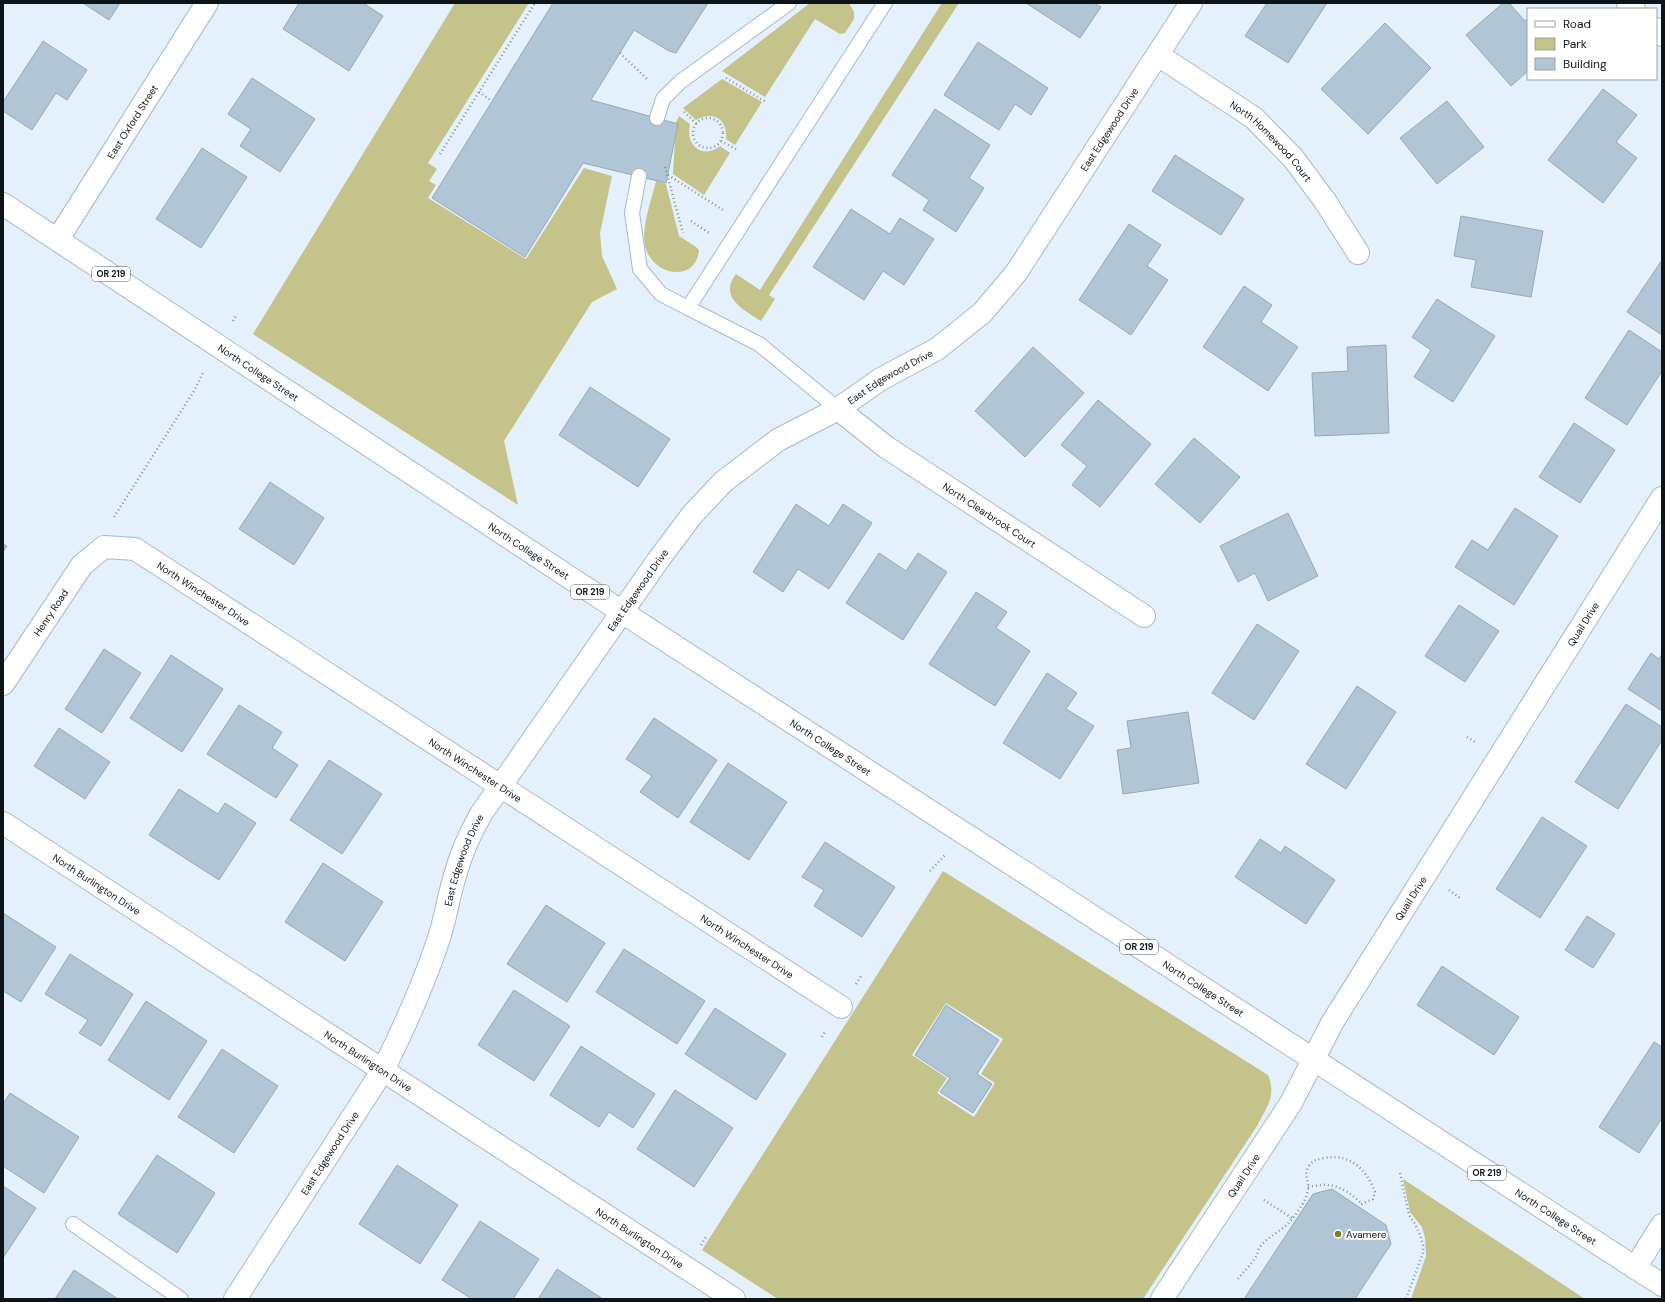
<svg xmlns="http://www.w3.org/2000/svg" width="1665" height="1302" font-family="'DM Sans',sans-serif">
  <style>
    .green { fill: #c4c38a; fill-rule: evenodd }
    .building { fill: #b0c5d6; stroke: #94a9ba }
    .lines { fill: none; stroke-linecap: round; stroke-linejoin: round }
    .service-casing { stroke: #a5bacb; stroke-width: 16 }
    .minor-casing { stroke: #a5bacb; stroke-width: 24 }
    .primary-casing { stroke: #a5bacb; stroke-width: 24 }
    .path { stroke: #89949d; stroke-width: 2.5; stroke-dasharray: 1 3; stroke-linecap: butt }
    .service { stroke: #fff; stroke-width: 14 }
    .minor { stroke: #fff; stroke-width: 22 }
    .primary { stroke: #fff; stroke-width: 22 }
    .poi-dot { fill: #817d24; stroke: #fff; stroke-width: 1.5 }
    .labels { text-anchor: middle; stroke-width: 4; stroke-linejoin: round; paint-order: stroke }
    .shield { fill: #fff; stroke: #555a5f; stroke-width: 1 }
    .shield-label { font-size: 9px; font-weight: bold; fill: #0c141a }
    .street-label { font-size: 10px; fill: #0c141a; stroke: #fff }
    .poi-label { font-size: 10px; fill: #0c141a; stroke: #fff; text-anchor: start }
  </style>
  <rect width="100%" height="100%" fill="#e4f1fc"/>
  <g class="green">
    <path d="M455,3H529L428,163L437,169L429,181L436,185L428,198L526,259L584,168L612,176L600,233L602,256L617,289L592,302L504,441L518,505L253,334Z"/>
    <path d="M810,3H849L854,12V19L845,33L840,34L815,19L765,97L722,71Z"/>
    <path d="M942,3H959L769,295L775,299L761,321C744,310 718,297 736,274L760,290Z"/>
    <path d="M722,79L762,102L735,145L726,139C728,119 713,110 696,120L683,108Z"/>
    <path d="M679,116L690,124C685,145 702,160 720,146L730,153L704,195L673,174L676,122Z"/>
    <path d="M656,181L666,184L679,236L696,247L699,250C696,284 651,276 645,245C641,227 652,199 656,181Z"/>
    <path d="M943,871L1268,1075C1277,1096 1266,1108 1257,1126L1143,1299H778L702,1250ZM946,1003L1003,1039L981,1074L995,1083L974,1117L937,1093L947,1078L912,1055Z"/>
    <path d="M1403,1179L1585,1299H1411L1426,1256L1425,1238L1422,1227L1410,1212Z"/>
  </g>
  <g class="building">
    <path d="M83,3H120L109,20Z"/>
    <path d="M299,3H363L383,16L349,71L283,29Z"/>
    <path d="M553,3H708L676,53L669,51L634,30L591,100L678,124L666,183L583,163L525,257L432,198Z"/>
    <path d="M1026,3H1094L1101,7L1080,38Z"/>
    <path d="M1267,3H1327L1288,63L1245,36Z"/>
    <path d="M1503,3H1509L1525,21L1528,18V71L1511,86L1466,35Z"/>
    <path d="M1385,23L1431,68L1368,134L1321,89Z"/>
    <path d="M43,41L87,70L67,100L56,93L32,130L3,111V102Z"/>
    <path d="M978,42L1048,88L1031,115L1015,104L999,130L944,95Z"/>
    <path d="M252,78L315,119L280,172L240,146L251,129L228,114Z"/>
    <path d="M1603,89L1637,115L1616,142L1637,158L1603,203L1548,160Z"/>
    <path d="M1447,101L1484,147L1437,184L1400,138Z"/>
    <path d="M935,109L990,145L969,178L984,188L956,232L923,210L929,200L892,175Z"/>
    <path d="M202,148L247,177L201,248L156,219Z"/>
    <path d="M1175,155L1244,199L1221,235L1152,191Z"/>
    <path d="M851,209L890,234L900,218L934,239L904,285L883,271L864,300L813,267Z"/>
    <path d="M1461,216L1543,231L1531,297L1471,287L1476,260L1454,256Z"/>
    <path d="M1129,224L1161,245L1147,266L1168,280L1131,335L1079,300Z"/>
    <path d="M1662,260V335L1627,312Z"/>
    <path d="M1244,286L1272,305L1261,322L1298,347L1268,391L1203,347Z"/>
    <path d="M1437,299L1495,336L1453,402L1414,377L1431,350L1412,337Z"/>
    <path d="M1629,330L1662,352V371L1627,425L1585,398Z"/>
    <path d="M1386,345L1389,433L1315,436L1312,373L1348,371L1347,347Z"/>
    <path d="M1033,347L1084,393L1025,457L975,411Z"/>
    <path d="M590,387L670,439L638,487L559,435Z"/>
    <path d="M1098,400L1151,444L1100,507L1072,485L1087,466L1061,445Z"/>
    <path d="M1574,423L1615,450L1580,503L1539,477Z"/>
    <path d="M1194,438L1240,477L1200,523L1155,484Z"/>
    <path d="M270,482L324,518L294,565L239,529Z"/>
    <path d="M796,504L829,526L843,504L872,523L829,589L798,569L783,592L753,572Z"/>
    <path d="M1515,508L1558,536L1514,605L1455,567L1472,540L1488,550Z"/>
    <path d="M1288,513L1318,576L1268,601L1255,573L1238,582L1220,546Z"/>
    <path d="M3,544L7,546L3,552Z"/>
    <path d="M879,553L906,571L918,553L947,572L903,640L846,603Z"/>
    <path d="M976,592L1007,612L996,628L1030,651L995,706L929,664Z"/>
    <path d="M1459,605L1499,631L1465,682L1425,656Z"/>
    <path d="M1257,624L1299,651L1254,720L1212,693Z"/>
    <path d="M104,649L141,673L102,733L65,709Z"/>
    <path d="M1651,653L1659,659L1662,654V711L1628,689Z"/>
    <path d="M171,655L223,689L182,752L130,718Z"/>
    <path d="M1047,673L1077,693L1066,709L1094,726L1060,779L1003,743Z"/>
    <path d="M1357,686L1396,712L1346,789L1306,764Z"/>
    <path d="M1626,704L1662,727V740L1618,809L1575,782Z"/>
    <path d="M239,705L282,732L272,748L298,765L276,798L207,754Z"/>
    <path d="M1188,712L1199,783L1123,794L1117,750L1131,748L1127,721Z"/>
    <path d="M654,718L717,760L678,818L640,792L652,776L626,759Z"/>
    <path d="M59,728L110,762L85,799L34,766Z"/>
    <path d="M329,760L382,794L342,854L290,820Z"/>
    <path d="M728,763L787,802L749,860L690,822Z"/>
    <path d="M179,789L218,814L225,803L256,823L219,880L149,835Z"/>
    <path d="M1542,817L1587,846L1540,918L1496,889Z"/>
    <path d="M1260,839L1281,853L1285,846L1335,880L1306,924L1235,877Z"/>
    <path d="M825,842L895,887L862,937L814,906L824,890L802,877Z"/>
    <path d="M323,863L383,902L345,961L285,922Z"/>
    <path d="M546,905L605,943L567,1002L507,964Z"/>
    <path d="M3,913L56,947L21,1002L3,991Z"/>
    <path d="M1587,916L1615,934L1593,968L1565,950Z"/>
    <path d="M624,949L705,1001L677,1044L596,992Z"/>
    <path d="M70,954L133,994L101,1046L79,1033L88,1020L45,994Z"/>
    <path d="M1442,966L1519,1017L1494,1055L1417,1005Z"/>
    <path d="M514,990L570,1026L534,1081L478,1045Z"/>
    <path d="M146,1001L207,1041L169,1100L108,1060Z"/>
    <path d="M946,1005L999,1040L977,1074L992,1084L973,1113L940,1092L950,1078L915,1055Z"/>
    <path d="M715,1008L786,1054L756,1100L685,1054Z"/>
    <path d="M1654,1042L1662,1047V1118L1639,1153L1599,1127Z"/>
    <path d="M581,1046L655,1094L633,1128L609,1112L599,1127L550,1095Z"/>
    <path d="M222,1049L278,1086L234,1153L178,1117Z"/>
    <path d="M675,1090L733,1128L694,1187L637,1149Z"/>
    <path d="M10,1093L79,1137L44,1193L3,1166V1104Z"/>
    <path d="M157,1155L215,1193L177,1253L118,1214Z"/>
    <path d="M397,1165L458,1205L420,1264L359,1224Z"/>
    <path d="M3,1186L36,1208L3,1258Z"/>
    <path d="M1332,1189L1386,1225L1391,1244L1355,1299H1244L1313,1194Z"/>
    <path d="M480,1221L539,1259L513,1299H472L442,1280Z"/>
    <path d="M557,1269L603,1299H538Z"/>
    <path d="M74,1270L118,1299H55Z"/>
  </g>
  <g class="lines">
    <g class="service-casing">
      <g id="service">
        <path d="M657,118L663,99L680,82L789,3"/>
        <path d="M639,176L632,213L640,269L661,294L688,308"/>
        <path d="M838,409L759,344L688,308L885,3"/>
        <path d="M73,1224L181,1299"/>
      </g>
    </g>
    <g class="minor-casing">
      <g id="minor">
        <path d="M1628,3L1634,9"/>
        <path d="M1656,29L1662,35"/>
        <path id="s1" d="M1158,55L1254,118L1293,158L1325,201L1358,253"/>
        <path id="s2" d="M58,239L207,3"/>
        <path id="s3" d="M838,409L886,447L1144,616"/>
        <path id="s4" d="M3,684L82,565L104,547L135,549L841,1007"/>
        <path id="s5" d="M3,823L734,1299"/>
        <path d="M1635,1268L1662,1225"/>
        <path id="s6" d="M235,1299L383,1070C404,1028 423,986 438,941C445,921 448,899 454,879C460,856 469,835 481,814L659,559L692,515L723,482L778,440L838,409L881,379L937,349L982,313L1016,273L1191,3"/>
        <path id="s7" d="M1162,1299L1291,1103L1332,1023L1662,498"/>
      </g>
    </g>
    <g class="primary-casing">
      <g id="primary">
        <path id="s8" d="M3,204L622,612L1662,1285"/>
      </g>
    </g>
    <g class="path">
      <path d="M620,53L648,80"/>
      <path d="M726,78L766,102"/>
      <path d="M479,92L492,101"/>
      <path d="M684,112L697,124"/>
      <circle cx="708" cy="133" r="15"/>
      <path d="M721,141L736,149"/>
      <path d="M440,154L535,3"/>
      <path d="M665,167L683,233"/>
      <path d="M668,175L723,210"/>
      <path d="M691,221L709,233"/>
      <path d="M233,321L237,314"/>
      <path d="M114,517L194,391L204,371"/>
      <path d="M1467,737L1475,742"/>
      <path d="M930,871L945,855"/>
      <path d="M1449,890L1460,898"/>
      <path d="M856,984L861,976"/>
      <path d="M822,1037L826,1030"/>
      <path d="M1400,1173L1409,1215L1415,1224L1420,1235L1423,1245V1253L1406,1299"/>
      <path d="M1308,1187C1315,1186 1322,1184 1328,1185C1341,1186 1353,1195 1362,1204"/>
      <path d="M1264,1200L1292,1218"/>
      <path d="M701,1245L706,1237"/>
      <path d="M1238,1279C1244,1271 1252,1264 1257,1255C1258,1252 1258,1249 1260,1247C1268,1236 1283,1231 1292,1219C1299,1210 1307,1200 1308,1189C1309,1180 1303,1175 1309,1166C1313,1160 1318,1159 1325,1158C1350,1153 1367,1170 1375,1192L1373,1199L1362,1204L1360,1207"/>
    </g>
    <use href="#service" class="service"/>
    <use href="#minor" class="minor"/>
    <use href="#primary" class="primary"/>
  </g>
  <circle class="poi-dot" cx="1338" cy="1234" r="4"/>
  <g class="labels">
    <g class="shield">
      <rect x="92" y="267" width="38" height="14" rx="3"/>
      <rect x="571" y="585" width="38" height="14" rx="3"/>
      <rect x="1120" y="940" width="38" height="14" rx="3"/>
      <rect x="1468" y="1166" width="38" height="14" rx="3"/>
    </g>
    <g class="shield-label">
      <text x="111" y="277">OR 219</text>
      <text x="590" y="595">OR 219</text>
      <text x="1139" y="950">OR 219</text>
      <text x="1487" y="1176">OR 219</text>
    </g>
    <g class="street-label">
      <text dy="4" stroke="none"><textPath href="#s2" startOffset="139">East Oxford Street</textPath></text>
      <text dy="4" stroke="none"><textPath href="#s6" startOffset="1493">East Edgewood Drive</textPath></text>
      <text dy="4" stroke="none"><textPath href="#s1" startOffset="143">North Homewood Court</textPath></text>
      <text dy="4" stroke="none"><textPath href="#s8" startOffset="306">North College Street</textPath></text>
      <text dy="4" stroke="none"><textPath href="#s6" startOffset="1157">East Edgewood Drive</textPath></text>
      <text dy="4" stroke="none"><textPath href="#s3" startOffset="185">North Clearbrook Court</textPath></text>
      <text dy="4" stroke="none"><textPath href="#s8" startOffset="630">North College Street</textPath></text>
      <text dy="4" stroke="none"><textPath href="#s6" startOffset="821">East Edgewood Drive</textPath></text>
      <text dy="4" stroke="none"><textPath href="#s4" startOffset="284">North Winchester Drive</textPath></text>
      <text dy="4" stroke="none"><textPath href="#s4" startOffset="86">Henry Road</textPath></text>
      <text dy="4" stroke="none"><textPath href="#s7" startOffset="796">Quail Drive</textPath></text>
      <text dy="4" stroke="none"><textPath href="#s8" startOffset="990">North College Street</textPath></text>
      <text dy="4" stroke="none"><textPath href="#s4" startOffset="608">North Winchester Drive</textPath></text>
      <text dy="4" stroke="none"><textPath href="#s6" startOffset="498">East Edgewood Drive</textPath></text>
      <text dy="4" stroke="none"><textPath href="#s5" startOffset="112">North Burlington Drive</textPath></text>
      <text dy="4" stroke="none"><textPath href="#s7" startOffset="472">Quail Drive</textPath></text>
      <text dy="4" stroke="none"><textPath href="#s4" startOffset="932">North Winchester Drive</textPath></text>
      <text dy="4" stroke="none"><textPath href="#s8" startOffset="1434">North College Street</textPath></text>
      <text dy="4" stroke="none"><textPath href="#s5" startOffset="436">North Burlington Drive</textPath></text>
      <text dy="4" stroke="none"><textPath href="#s6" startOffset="174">East Edgewood Drive</textPath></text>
      <text dy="4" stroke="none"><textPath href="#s7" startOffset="148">Quail Drive</textPath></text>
      <text dy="4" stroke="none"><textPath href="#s8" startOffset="1854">North College Street</textPath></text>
      <text dy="4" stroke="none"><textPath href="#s5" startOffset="760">North Burlington Drive</textPath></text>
    </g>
    <g class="poi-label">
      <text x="1346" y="1238">Avamere</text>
    </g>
  </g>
  <rect width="1665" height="1302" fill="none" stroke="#0c141a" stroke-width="8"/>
  <rect x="1527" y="8" width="130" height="72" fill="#ffffff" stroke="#9ea1a3"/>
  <rect x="1535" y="21" width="20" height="6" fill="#ffffff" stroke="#9ea1a3"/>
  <text x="1563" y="28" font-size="12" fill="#0c141a">Road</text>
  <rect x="1535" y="38" width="20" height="12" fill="#c4c38a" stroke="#9ea1a3"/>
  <text x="1563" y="48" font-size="12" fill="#0c141a">Park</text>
  <rect x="1535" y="58" width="20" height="12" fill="#b0c5d6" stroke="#9ea1a3"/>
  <text x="1563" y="68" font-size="12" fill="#0c141a">Building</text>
</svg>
